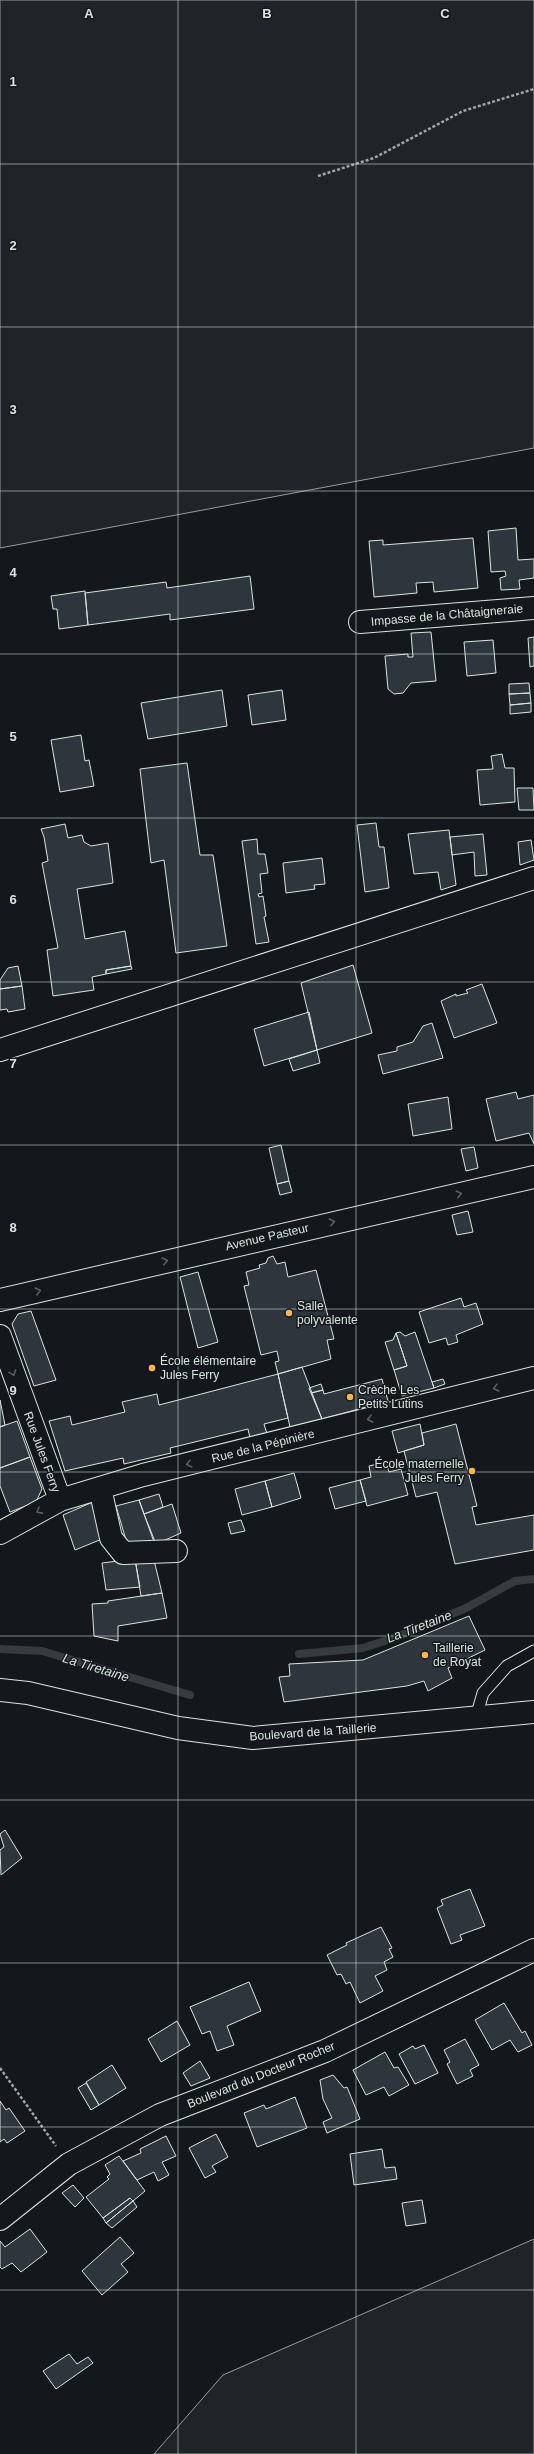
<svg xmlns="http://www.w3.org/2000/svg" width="534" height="2454" viewBox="0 0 534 2454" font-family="Helvetica,sans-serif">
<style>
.green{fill:#202428;stroke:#939e99}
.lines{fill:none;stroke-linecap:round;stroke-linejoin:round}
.stream{stroke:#363b3e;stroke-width:8}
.building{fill:#2c363c;stroke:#d8e6dc}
.lane-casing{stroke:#d8e6dc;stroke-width:13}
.street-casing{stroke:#d8e6dc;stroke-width:24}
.secondary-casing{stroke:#d8e6dc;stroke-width:24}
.path{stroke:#9da8a2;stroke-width:2.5;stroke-dasharray:3 2;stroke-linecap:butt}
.lane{stroke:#14181c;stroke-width:11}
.street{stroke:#14181c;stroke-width:22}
.secondary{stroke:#14181c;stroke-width:22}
.oneway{stroke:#59605f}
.grid{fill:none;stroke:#d8e6dc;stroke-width:1;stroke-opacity:0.55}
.poi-dot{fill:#ffb74d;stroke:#14181c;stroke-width:1.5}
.labels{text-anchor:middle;stroke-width:3;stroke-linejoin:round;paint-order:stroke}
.street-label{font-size:12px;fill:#d8e6dc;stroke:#14181c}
.poi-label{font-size:12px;fill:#d8e6dc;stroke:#14181c;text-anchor:start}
.water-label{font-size:13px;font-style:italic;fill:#d8e6dc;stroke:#14181c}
.grid-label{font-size:13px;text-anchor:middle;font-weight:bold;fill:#d8e6dc;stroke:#14181c;stroke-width:3;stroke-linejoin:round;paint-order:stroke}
</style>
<rect width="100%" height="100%" fill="#14181c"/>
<!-- green -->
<path class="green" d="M0,0H534V448L0,548Z
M534,2239V2454H154L223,2375Z"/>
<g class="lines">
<!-- stream -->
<path class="stream" d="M0,1649L42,1651L190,1695
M299,1654L363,1648L397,1637L466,1608L515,1581L534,1579"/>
</g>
<!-- building -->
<path class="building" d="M516,528L518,560L534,559V578L519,580L520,589L501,590L500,578L506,576L505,571L491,572L488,531Z
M473,538L478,588L434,592L433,582L416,583L417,593L374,597L369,541L383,540V545Z
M250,576L254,609L170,620V614L88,625L85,593L166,582L167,588Z
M85,591L88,625L59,629L57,609H53L51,596Z
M431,632L436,681L411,683L403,693L394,694L388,689L385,656L408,654V657H413L411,633Z
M534,637V666L530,667L528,638Z
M493,640L496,673L467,676L464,642Z
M529,683L530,693L509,694V684Z
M222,690L227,726L148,739L141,703Z
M282,690L286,720L252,725L248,695Z
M530,693L531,703L510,705L509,694Z
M531,703V712L510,714V705Z
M81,735L85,761L89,760L94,786L60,792L51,740Z
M502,754L505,768H514L515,802L480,805L477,770L493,769L491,756Z
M187,763L200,855H213L227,946L176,953L164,860L151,863L140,769Z
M517,788H533L534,810H519Z
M376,823L379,847H384L389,888L365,892L357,825Z
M65,824L68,838L82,835L84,842L91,846L108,843L113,883L77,889L85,939L125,931L131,966L106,970V974L92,977L94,990L53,996L47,950L58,948L42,863L48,861L44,837L41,829Z
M449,830L456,885L441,890L438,872L414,874L408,834Z
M483,834L487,875L475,876L474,852L452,855L450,837Z
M257,839L258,854H265L268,873L260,874L262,893L258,894L259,897L263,896L266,916L264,917L269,942L256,944L242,841Z
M531,840L534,860L520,865L518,842Z
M322,858L325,884L314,885L315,889L286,893L283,863Z
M353,965L372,1033L317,1050L301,983Z
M18,966L22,986L0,989V980L8,968Z
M131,966L132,969L106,974V970Z
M482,984L497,1023L454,1038L441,1001L456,994V996L468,993L466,990Z
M22,986L25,1009L8,1012L7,1009L0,1010V989Z
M309,1012L317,1050L264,1066L254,1029Z
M432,1023L443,1058L383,1074L378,1055L397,1051V1047L413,1042L423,1026Z
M317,1050L320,1063L293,1071L289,1059Z
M516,1092L518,1099L534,1095V1144L529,1133L496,1141L486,1099Z
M448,1097L452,1129L413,1136L408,1104Z
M281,1145L289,1181L277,1184L269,1148Z
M474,1147L478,1168L466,1171L461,1149Z
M289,1181L292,1192L280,1195L277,1184Z
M468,1211L473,1232L457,1235L452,1215Z
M273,1256L277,1264L285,1262L288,1277L316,1270L334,1339L327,1340L331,1359L278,1374L275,1362L279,1361L277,1351L261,1355L244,1286L249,1285L246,1272L260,1268L259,1265L266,1263L268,1258Z
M198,1272L218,1342L198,1348L180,1277Z
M461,1298L464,1307L476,1303L483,1324L456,1335L458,1342L448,1345L446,1338L429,1343L419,1312Z
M31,1311L56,1380L34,1386L12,1324L18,1314Z
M400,1332L405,1336L415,1332L434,1388L402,1396L394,1370L407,1366L396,1333Z
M396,1333L407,1366L394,1370L385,1342L393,1340Z
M302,1367L322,1419L290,1427L278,1374Z
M278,1374L288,1418L264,1424L267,1434L250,1438L248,1429L170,1448L171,1453L124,1464L123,1458L65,1471L49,1421L70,1416L72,1425L125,1412L122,1402L157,1394L159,1405Z
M382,1379L388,1401L322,1419L311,1393L323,1390L324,1394Z
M443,1379L445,1384L434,1388L432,1382Z
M321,1384L323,1390L311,1393L309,1388Z
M0,1400L5,1425L0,1427Z
M17,1421L30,1457L0,1468V1427Z
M420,1424L424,1445L398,1453L392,1431Z
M456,1424L477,1506L472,1507L476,1525L534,1515V1550L455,1564L437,1492L416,1497L404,1451L424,1445L422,1433Z
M30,1457L42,1489L36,1502L10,1512L0,1486V1468Z
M386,1462L389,1472L401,1469L408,1495L367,1506L360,1480L371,1477L369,1466Z
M294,1473L301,1498L272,1507L265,1481Z
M360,1480L366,1501L335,1509L329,1488Z
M265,1481L272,1507L242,1515L235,1489Z
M159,1494L163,1507L144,1514L139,1500Z
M139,1500L154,1542L128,1547L116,1506Z
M95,1501L102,1539L75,1550L63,1515Z
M172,1504L181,1533L156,1544L144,1514Z
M241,1520L245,1531L231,1534L228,1523Z
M153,1556L162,1593L141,1596L135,1559Z
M135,1559L140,1587L106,1590L102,1563Z
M162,1593L167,1618L118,1626V1641L94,1636L92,1604L108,1603V1601Z
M469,1616L485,1650L448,1668L452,1678L428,1691L424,1681L407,1686L284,1702L279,1677L290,1676L289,1664L363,1660Z
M5,1830L22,1858L1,1875L0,1850L4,1847L0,1834Z
M470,1889L485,1926L460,1935L462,1940L451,1944L437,1908L443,1905L441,1900Z
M381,1927L392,1948L389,1949L393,1957L384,1962L387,1970L375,1976L383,1991L360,2003L350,1982L346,1984L341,1974L337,1975L327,1955L347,1945L346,1943Z
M249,1982L261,2011L227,2026L234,2045L217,2051L210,2031L202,2034L190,2007Z
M504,2003L522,2033L525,2031L532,2045L518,2052L510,2040L492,2050L475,2020Z
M177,2021L190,2045L161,2062L148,2039Z
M465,2039L479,2065L470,2070L473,2076L457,2084L447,2064L450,2062L444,2050Z
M424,2045L438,2073L415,2084L399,2054L413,2046L415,2049Z
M385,2052L394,2068L398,2067L409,2085L389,2096L384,2087L366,2095L353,2070Z
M200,2061L210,2078L191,2086L183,2073Z
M112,2065L126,2088L99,2105L86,2082Z
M333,2075L344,2088L347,2087L360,2119L327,2133L323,2122L332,2118L323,2099L320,2080Z
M86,2083L99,2105L91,2110L78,2088Z
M295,2097L307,2128L257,2147L244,2113L264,2105L266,2109Z
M0,2101L6,2110L9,2108L25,2131L7,2143L4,2139L0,2142Z
M216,2134L228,2157L212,2166L216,2172L205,2178L189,2148Z
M166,2136L176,2156L162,2162L169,2175L158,2181L154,2172L137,2180L123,2161L141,2153L140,2149Z
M382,2149L385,2168L395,2167L397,2179L354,2185L350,2154Z
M119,2156L145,2191L133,2201L130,2198L103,2218L86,2197L109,2179L107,2177L110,2174L105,2165Z
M73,2185L84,2198L75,2207L62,2193Z
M130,2198L133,2201L106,2223L103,2218Z
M422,2200L426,2223L406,2226L402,2203Z
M133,2201L137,2207L112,2228L106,2223Z
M30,2229L47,2252L21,2272L12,2263L2,2269L0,2267V2241L5,2247Z
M120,2237L134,2253L121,2264L128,2272L102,2295L82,2271Z
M69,2354L77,2364L88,2357L93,2363L56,2389L43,2371Z"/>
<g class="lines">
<!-- lane casing -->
<g class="lane-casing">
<path id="lane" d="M476,1717L483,1693L507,1666L534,1651"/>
</g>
<!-- street casing -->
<g class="street-casing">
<path id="street" d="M360,622L534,608
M0,1300L534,1177
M0,1336L60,1500
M100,1488L111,1538L123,1553L176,1551
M0,1533L60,1500L143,1475L534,1378
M0,2219L69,2164L160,2115L325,2051L534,1950"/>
</g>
<!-- secondary casing -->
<g class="secondary-casing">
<path id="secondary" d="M0,1050L534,878
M0,1690L28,1693L178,1728L253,1738L534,1712"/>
</g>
<!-- path -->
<path class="path" d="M318,176L374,158L463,111L534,89
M0,2068L56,2146"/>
<!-- lane -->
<use href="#lane" class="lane"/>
<!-- street -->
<use href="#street" class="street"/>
<!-- secondary -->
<use href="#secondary" class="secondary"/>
</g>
<!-- one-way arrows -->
<defs><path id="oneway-chevron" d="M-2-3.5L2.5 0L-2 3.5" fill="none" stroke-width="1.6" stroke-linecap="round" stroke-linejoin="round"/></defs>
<g class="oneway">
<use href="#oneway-chevron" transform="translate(459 1194) rotate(-13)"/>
<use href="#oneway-chevron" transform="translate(332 1222) rotate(-13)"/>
<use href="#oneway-chevron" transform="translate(165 1261) rotate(-13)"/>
<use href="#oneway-chevron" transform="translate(38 1291) rotate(-13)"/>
<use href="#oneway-chevron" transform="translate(13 1373) rotate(70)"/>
<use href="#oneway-chevron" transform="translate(496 1388) rotate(166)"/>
<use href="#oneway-chevron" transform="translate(370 1419) rotate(166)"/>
<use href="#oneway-chevron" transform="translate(189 1464) rotate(166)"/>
<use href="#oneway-chevron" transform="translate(39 1511) rotate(151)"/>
</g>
<!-- grid -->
<path class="grid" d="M178,0V2454M356,0V2454M0,164H534M0,327H534M0,491H534M0,654H534M0,818H534M0,982H534M0,1145H534M0,1309H534M0,1472H534M0,1636H534M0,1800H534M0,1963H534M0,2127H534M0,2290H534"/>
<!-- markers -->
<g class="poi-dot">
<circle cx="289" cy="1313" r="4"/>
<circle cx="152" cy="1368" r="4"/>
<circle cx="350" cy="1397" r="4"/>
<circle cx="472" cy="1471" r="4"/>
<circle cx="425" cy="1655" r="4"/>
</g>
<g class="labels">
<!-- street labels -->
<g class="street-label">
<text transform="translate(447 615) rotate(-5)" y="4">Impasse de la Châtaigneraie</text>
<text transform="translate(267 1237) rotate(-13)" y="4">Avenue Pasteur</text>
<text transform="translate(263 1446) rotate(-14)" y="4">Rue de la Pépinière</text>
<text transform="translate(42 1452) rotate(70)" y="4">Rue Jules Ferry</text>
<text transform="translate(313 1732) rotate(-4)" y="4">Boulevard de la Taillerie</text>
<text transform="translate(261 2075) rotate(-22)" y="4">Boulevard du Docteur Rocher</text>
</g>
<!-- poi labels -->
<g class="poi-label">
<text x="297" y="1310">Salle<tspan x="297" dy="14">polyvalente</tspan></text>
<text x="160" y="1365">École élémentaire<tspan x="160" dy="14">Jules Ferry</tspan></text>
<text x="358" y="1394">Crèche Les<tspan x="358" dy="14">Petits Lutins</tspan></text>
<text x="464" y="1468" text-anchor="end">École maternelle<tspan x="464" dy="14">Jules Ferry</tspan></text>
<text x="433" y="1652">Taillerie<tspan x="433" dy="14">de Royat</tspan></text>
</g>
<!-- water labels -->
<g class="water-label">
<text transform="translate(419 1626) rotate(-21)" y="5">La Tiretaine</text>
<text transform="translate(96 1667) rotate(17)" y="5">La Tiretaine</text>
</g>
</g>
<g class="grid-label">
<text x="89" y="18">A</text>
<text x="267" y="18">B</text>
<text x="445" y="18">C</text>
<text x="13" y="86">1</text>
<text x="13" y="250">2</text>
<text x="13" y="414">3</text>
<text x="13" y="577">4</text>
<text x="13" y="741">5</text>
<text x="13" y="904">6</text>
<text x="13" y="1068">7</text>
<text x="13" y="1232">8</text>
<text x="13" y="1395">9</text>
</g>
</svg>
